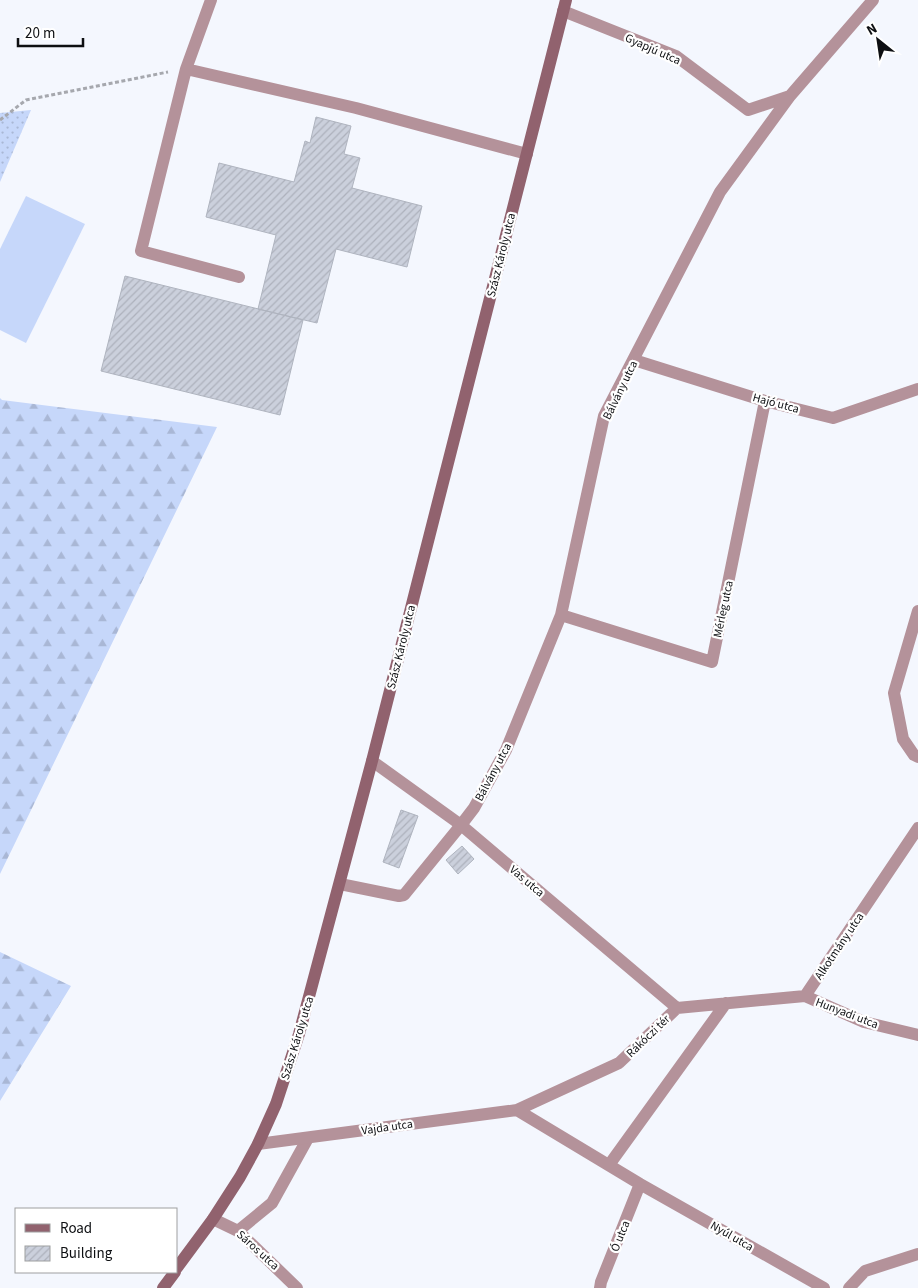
<svg xmlns="http://www.w3.org/2000/svg" width="918" height="1288" viewBox="0 0 918 1288" font-family="'Source Sans 3',sans-serif">
<style>
.forest{fill:url(#forest-firs)}
.park{fill:url(#park-dots)}
.pitch{fill:#c6d7fa}
.building{fill:url(#building-hatch);stroke:#afb4bf}
.lines{fill:none;stroke-linecap:round;stroke-linejoin:round}
.path{stroke:#a6a8ae;stroke-width:3;stroke-dasharray:4 2.5;stroke-linecap:butt}
.lane{stroke:#b4929a;stroke-width:12}
.street{stroke:#b4929a;stroke-width:12}
.secondary{stroke:#91626e;stroke-width:12}
.labels{text-anchor:middle;stroke-width:4.5;stroke-linejoin:round;paint-order:stroke}
.street-label{font-size:12px;fill:#0d0f12;stroke:#fff}
</style>
<defs>
<pattern id="forest-firs" width="22" height="20" patternUnits="userSpaceOnUse" patternTransform="scale(1.25)"><rect width="22" height="20" fill="#c6d7fa"/><path d="M5 1l3.5 6h-7zM16 11l3.5 6h-7z" fill="#a9b7d5"/></pattern>
<pattern id="park-dots" width="8" height="8" patternUnits="userSpaceOnUse" patternTransform="scale(1.25)"><rect width="8" height="8" fill="#c6d7fa"/><path d="M2 2h.1M6 6h.1" fill="none" stroke="#a9b7d5" stroke-width="1.8" stroke-linecap="round"/></pattern>
<pattern id="building-hatch" width="6" height="6" patternUnits="userSpaceOnUse" patternTransform="scale(1.25)"><rect width="6" height="6" fill="#cbd0dc"/><path d="M-1 1l2-2M0 6l6-6M5 7l2-2" fill="none" stroke="#adb1bc"/></pattern>
</defs>
<rect width="100%" height="100%" fill="#f4f7fe"/>
<!-- forest -->
<path class="forest" d="M0,398L2,400L217,427L0,874Z
M0,952L71,986L0,1101Z"/>
<!-- park -->
<path class="park" d="M31,110L0,182V113Z"/>
<!-- pitch -->
<path class="pitch" d="M26,196L85,224L26,343L0,330V249Z"/>
<!-- building -->
<path class="building" d="M316,117L351,126L344,154L360,158L352,188L422,206L407,267L336,249L317,323L258,309L276,235L206,217L219,163L294,182L305,141L310,143Z
M125,276L303,320L280,415L101,371Z
M401,810L418,816L399,868L383,862Z
M462,846L474,859L458,874L446,860Z"/>
<g class="lines">
<!-- path -->
<path class="path" d="M0,120L26,100L168,72"/>
<!-- lane -->
<path class="lane" d="M186,69L211,0
M239,277L141,251L186,69L356,108L527,154
M340,884L399,896L404,895L461,825
M238,1231L272,1203L308,1138"/>
<!-- street -->
<path class="street" d="M563,11L676,56L748,110L790,96
M634,360L765,401L833,418L918,389
M918,611L894,693L903,739L914,755L918,757
M561,615L712,662L765,401
M372,761L461,825L677,1008
M461,825L474,808L506,750L561,615L604,416L720,192L790,96L873,0
M805,996L864,1022L918,1035
M517,1110L640,1184L824,1288
M258,1144L517,1110L619,1063L677,1008L805,996L918,828
M609,1165L726,1003
M213,1219L238,1231L297,1288
M600,1288L601,1282L640,1184
M849,1288L865,1271L918,1254"/>
<!-- secondary -->
<path class="secondary" d="M176,1269L213,1219L240,1177L258,1144L276,1104L299,1034L372,761L566,0
M163,1288L175,1272"/>
</g>
<g class="labels">
<!-- street labels -->
<g class="street-label">
<text transform="translate(653 49) rotate(24)" y="4">Gyapjú utca</text>
<text transform="translate(501 255) rotate(-76)" y="4">Szász Károly utca</text>
<text transform="translate(620 390) rotate(-64)" y="4">Bálvány utca</text>
<text transform="translate(776 403) rotate(15)" y="4">Hajó utca</text>
<text transform="translate(723 609) rotate(-78)" y="4">Mérleg utca</text>
<text transform="translate(401 647) rotate(-76)" y="4">Szász Károly utca</text>
<text transform="translate(493 772) rotate(-62)" y="4">Bálvány utca</text>
<text transform="translate(527 881) rotate(40)" y="4">Vas utca</text>
<text transform="translate(839 946) rotate(-56)" y="4">Alkotmány utca</text>
<text transform="translate(847 1013) rotate(21)" y="4">Hunyadi utca</text>
<text transform="translate(648 1036) rotate(-44)" y="4">Rákóczi tér</text>
<text transform="translate(297 1038) rotate(-73)" y="4">Szász Károly utca</text>
<text transform="translate(387 1127) rotate(-8)" y="4">Vajda utca</text>
<text transform="translate(620 1236) rotate(-68)" y="4">Ó utca</text>
<text transform="translate(732 1236) rotate(30)" y="4">Nyúl utca</text>
<text transform="translate(258 1250) rotate(42)" y="4">Sáros utca</text>
</g>
</g>
<!-- legend -->
<rect x="15" y="1208" width="162" height="65" fill="#ffffff" stroke="#9e9fa0"/>
<rect x="25" y="1224" width="25" height="8" fill="#91626e" stroke="#9e9fa0"/>
<text x="60" y="1233" font-size="15" fill="#0d0f12">Road</text>
<rect x="25" y="1246" width="25" height="15" fill="url(#building-hatch)" stroke="#9e9fa0"/>
<text x="60" y="1258" font-size="15" fill="#0d0f12">Building</text>
<!-- north arrow -->
<g transform="translate(878 40) rotate(330)" stroke="#ffffff" stroke-width="4" paint-order="stroke">
<path d="M0-4L9 19L0 12L-9 19Z" fill="#0d0f12"/>
<text y="-8" font-size="14" font-weight="bold" text-anchor="middle" fill="#0d0f12">N</text>
</g>
<!-- scale -->
<path d="M18 38v8h65v-8" fill="none" stroke="#0d0f12" stroke-width="2.5"/>
<text x="25" y="38" font-size="15" fill="#0d0f12" stroke="#ffffff" stroke-width="4" paint-order="stroke">20 m</text>
</svg>
